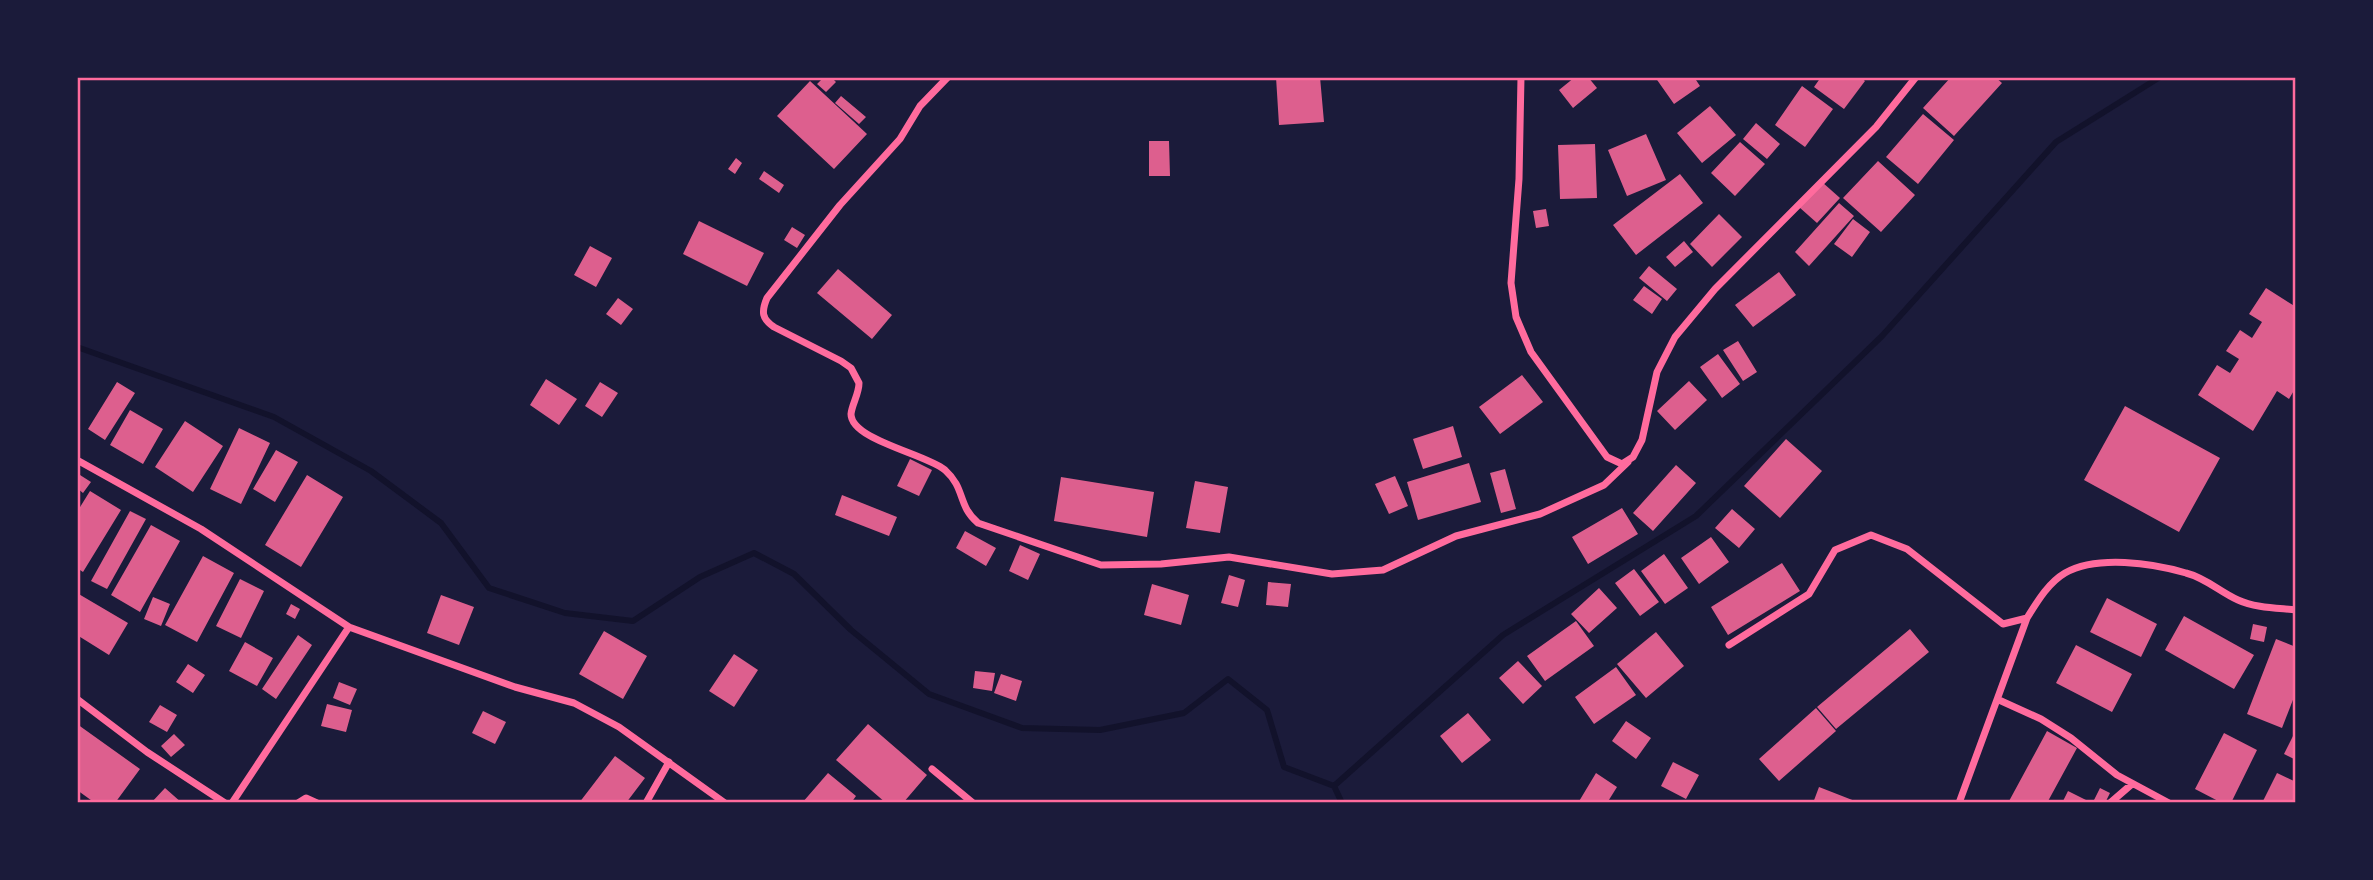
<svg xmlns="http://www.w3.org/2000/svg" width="2373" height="880" viewBox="0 0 2373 880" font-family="Literata,serif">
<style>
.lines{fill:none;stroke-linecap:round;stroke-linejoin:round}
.stream{stroke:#12122b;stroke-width:6}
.building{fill:#dd5f8e}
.minor{stroke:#ff6b9d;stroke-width:7}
.neatline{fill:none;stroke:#ff6b9d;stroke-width:2.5}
</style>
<rect width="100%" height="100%" fill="#1b1b3a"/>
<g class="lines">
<!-- stream -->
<path class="stream" d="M77,347L274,417L371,471L441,523L489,588L565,613L633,621L700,577L754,553L794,574L851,630L929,694L1022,728L1100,730L1184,713L1228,679L1267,710L1284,767L1334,786L1342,803
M1334,786L1503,635L1696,516L1882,336L2056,142L2160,77"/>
</g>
<!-- building -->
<path class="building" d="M824,77H831L836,82L826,92L817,84Z
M1276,77H1320L1324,122L1279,125Z
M1575,77H1588L1597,88L1573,108L1559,90Z
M1655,77H1694L1700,86L1674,104Z
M1821,77H1860L1865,81L1844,109L1814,87Z
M1951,77H1995L2002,83L1954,136L1923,108Z
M810,81L867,134L834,169L777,116Z
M1802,86L1833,109L1805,147L1775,125Z
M841,96L866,117L859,124L835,103Z
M1710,106L1736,135L1702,163L1677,133Z
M1923,114L1954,140L1918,184L1886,157Z
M1756,123L1780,144L1767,159L1743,139Z
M1646,134L1666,180L1627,196L1608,150Z
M1149,141H1169L1170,176H1149Z
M1740,142L1765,164L1735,196L1711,173Z
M1595,144L1597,198L1560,199L1558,145Z
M736,158L742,163L735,174L728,169Z
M1878,161L1915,195L1881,232L1843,198Z
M764,171L784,185L779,193L759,179Z
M1680,174L1703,203L1636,255L1613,225Z
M1822,182L1840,198L1817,223L1799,207Z
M1839,203L1854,216L1809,266L1795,252Z
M1546,209L1549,226L1536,228L1533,211Z
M1719,214L1742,237L1712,267L1690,244Z
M1853,219L1870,232L1852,257L1834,244Z
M699,221L764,253L747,286L683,254Z
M792,227L805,235L797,248L784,240Z
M1684,241L1693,252L1675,267L1666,257Z
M590,246L612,258L596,287L574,275Z
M1649,266L1677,289L1667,301L1639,278Z
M838,269L892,315L872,339L817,293Z
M1779,272L1796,295L1753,327L1735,305Z
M1644,286L1662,299L1652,314L1633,300Z
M2266,288L2296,307V387L2289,399L2277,391L2253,431L2198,395L2217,365L2230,373L2239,359L2226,351L2240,330L2252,338L2262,322L2249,314Z
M618,298L633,309L621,325L606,314Z
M1738,341L1757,372L1743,381L1723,350Z
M1718,354L1740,384L1722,398L1700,367Z
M1522,375L1543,402L1500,434L1479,407Z
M546,379L577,399L559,425L530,405Z
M1689,381L1707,400L1675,430L1657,411Z
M117,382L135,393L105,440L88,429Z
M600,382L618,393L602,417L585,406Z
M2125,406L2220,458L2179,532L2084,480Z
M130,410L163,429L143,464L110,445Z
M185,421L223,446L193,492L155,467Z
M1453,426L1462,457L1423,469L1413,439Z
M239,428L270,443L241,504L210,489Z
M1786,439L1822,471L1780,518L1744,486Z
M276,450L298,462L275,502L253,489Z
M910,459L932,470L919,496L897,486Z
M1469,463L1481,502L1418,520L1407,482Z
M1676,465L1696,483L1653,531L1633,513Z
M1505,469L1516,509L1501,513L1490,473Z
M80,475L91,482L83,493L77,488Z
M307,475L343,497L301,567L265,545Z
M1395,476L1408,506L1389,514L1375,484Z
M1061,477L1154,492L1147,537L1054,521Z
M1195,481L1228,487L1220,533L1186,528Z
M90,491L121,510L83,572L77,568V512Z
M842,495L897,517L889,536L835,515Z
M1622,508L1638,534L1588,564L1572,537Z
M1732,509L1755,529L1739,548L1715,528Z
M130,511L146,519L107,589L91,581Z
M151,525L180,541L140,612L111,595Z
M965,531L996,548L986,566L956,548Z
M1711,537L1729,562L1699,584L1681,558Z
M1020,545L1040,554L1028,580L1009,571Z
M1664,554L1688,588L1665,604L1641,571Z
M203,556L234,573L197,642L165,625Z
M1782,563L1800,591L1728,635L1711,607Z
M1634,569L1659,602L1640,616L1615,583Z
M1229,575L1245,580L1238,607L1221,603Z
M240,579L264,591L241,638L216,626Z
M1268,582L1291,584L1288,607L1266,605Z
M1152,584L1189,595L1181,625L1144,615Z
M1599,588L1617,608L1589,633L1571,614Z
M77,593L128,623L109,655L77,635Z
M441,595L474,607L459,645L427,633Z
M153,597L170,604L161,626L144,619Z
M2107,598L2157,624L2141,657L2090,632Z
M291,604L300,609L295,619L286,614Z
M2184,616L2254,655L2234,689L2165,650Z
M1576,621L1594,646L1545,681L1527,656Z
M2253,624L2267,627L2264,642L2250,639Z
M1910,629L1929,652L1836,729L1817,707Z
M604,631L647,656L623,699L579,674Z
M1656,632L1684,666L1646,698L1617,664Z
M298,635L312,645L276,699L262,689Z
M2276,639L2296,647V692L2282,728L2247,714Z
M245,642L273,658L257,686L229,671Z
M2076,645L2132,674L2112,712L2056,683Z
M734,654L758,670L734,707L709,691Z
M1518,661L1542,686L1523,704L1499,678Z
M188,664L205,675L193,693L176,682Z
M1616,667L1636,695L1594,724L1575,697Z
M975,671L995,673L992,691L973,688Z
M1001,674L1022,681L1016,701L994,693Z
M339,682L357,689L350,705L333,698Z
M327,704L352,710L346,732L321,726Z
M160,705L177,715L167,732L149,722Z
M1816,708L1836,731L1779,781L1759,759Z
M483,711L506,722L495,744L472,733Z
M1468,713L1491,740L1462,763L1440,736Z
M1626,721L1651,738L1636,759L1612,741Z
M77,724L140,769L115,803H95L77,790Z
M868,724L927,775L903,803H886L836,760Z
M2296,730V760L2284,754Z
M2047,731L2077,748L2047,803H2008Z
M2224,733L2257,750L2231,803H2222L2195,789Z
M174,734L185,745L171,757L161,746Z
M615,756L645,778L626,803H579Z
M1673,762L1699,775L1686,799L1661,786Z
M828,773L856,796L851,803H802Z
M1596,773L1617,787L1607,803H1578Z
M2277,773L2296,782V803H2262Z
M1819,787L1860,803H1813Z
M165,788L182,803H151Z
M2100,788L2110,793L2105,803L2094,800Z
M2068,791L2092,803H2062Z"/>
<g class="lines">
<!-- minor -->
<path class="minor" d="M948,77L920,106L900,139L840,205L767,298C761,312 762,319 774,327L841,361L851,368L859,383C859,394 852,404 851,414C851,440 926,454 945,470C966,489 957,505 978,523L1101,565L1161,564L1229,557L1332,574L1383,570L1456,536L1540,514L1604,485L1628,462
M1521,77L1519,179L1511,283L1516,317L1531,352L1607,457L1622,464L1633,457L1642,440L1657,372L1675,337L1715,289L1876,127L1916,77
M77,460L201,529L349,627L232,803
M349,627L515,687L574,703L619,727L725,803
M1729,645L1809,594L1835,550L1871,535L1907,549L2003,624L2027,618
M77,699L147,752L225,803
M1999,700L2041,719L2071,738L2117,775L2169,803
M932,769L973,803
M298,803L306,798L317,803
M646,803L669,762
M1959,803L2027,618C2037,602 2048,583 2065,573C2097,555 2152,563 2186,573C2206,578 2220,592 2238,600C2255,608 2278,608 2296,610
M2110,803L2132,784"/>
</g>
<!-- border -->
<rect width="2373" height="880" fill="none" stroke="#1b1b3a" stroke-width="158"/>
<rect x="79" y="79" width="2215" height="722" class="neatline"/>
</svg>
